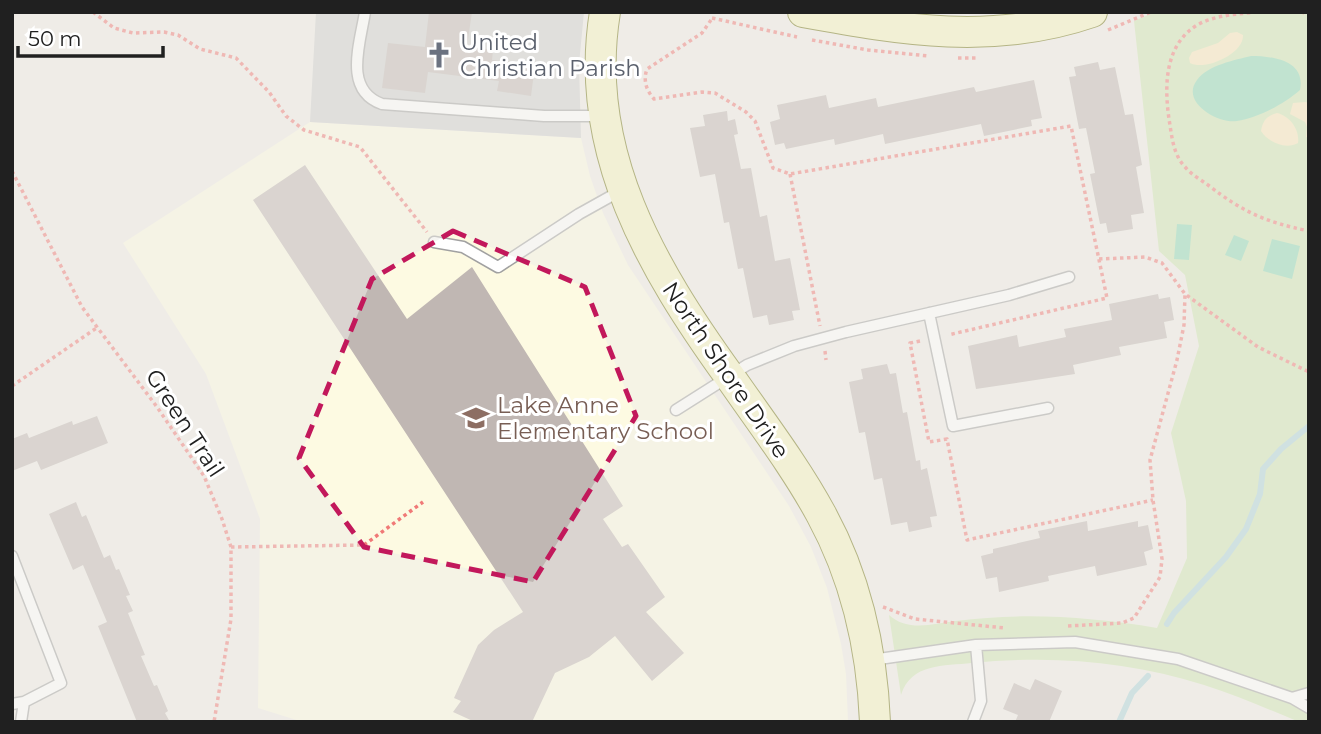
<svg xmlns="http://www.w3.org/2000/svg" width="1321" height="734" viewBox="0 0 1321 734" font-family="Montserrat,sans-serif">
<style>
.education{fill:#fdfae2}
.religious{fill:#cecece}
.grass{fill:#cfe5b1}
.sand{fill:#fae7ba}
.pitch{fill:#8bd8b4}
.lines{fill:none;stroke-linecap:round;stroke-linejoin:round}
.stream{stroke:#aad3da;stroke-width:6}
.building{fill:#c0b7b3}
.lane-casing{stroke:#a1a1a1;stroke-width:13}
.secondary-casing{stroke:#6e700d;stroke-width:32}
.path{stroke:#f07977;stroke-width:3.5;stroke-dasharray:3.5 3.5;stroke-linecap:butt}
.lane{stroke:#fff;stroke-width:10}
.secondary{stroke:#f5f3bf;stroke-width:30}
.marked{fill:none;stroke:#c2185b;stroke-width:5;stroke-dasharray:14 9;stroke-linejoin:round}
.labels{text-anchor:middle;stroke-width:6;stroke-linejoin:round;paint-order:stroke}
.worship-label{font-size:23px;fill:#5b616d;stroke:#fff;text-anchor:start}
.street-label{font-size:23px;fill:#202020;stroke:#fff}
.education-label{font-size:23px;fill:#785e54;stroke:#fff;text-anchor:start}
</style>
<rect width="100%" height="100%" fill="#efece7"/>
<!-- education -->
<path class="education" d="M310,122L581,138L590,176L603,213L628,265L789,506L811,547L827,588L841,644L846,674L848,722H303L258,708L260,519L206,374L123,243Z"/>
<!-- religious -->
<path class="religious" d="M316,12H584L579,64L581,138L310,122Z"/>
<!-- grass -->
<path class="grass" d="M1155,12H1309V722H1299C1268,709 1236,695 1204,685C1129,661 1051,655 972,663C944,666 911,663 901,695L889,615C908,632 932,624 956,621C1024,612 1090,617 1157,628L1187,558L1186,501L1171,433L1199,346L1185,275L1159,251L1134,21Z"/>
<!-- sand -->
<path class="sand" d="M1237,32L1243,35C1244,54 1205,71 1190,63L1189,58L1192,52L1218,43L1230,33Z
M1305,102L1309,103V138L1306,137L1307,127L1305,122L1290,114L1293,103Z
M1277,113C1290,116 1300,130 1298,143C1285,150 1268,142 1261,131C1263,120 1267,116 1277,113Z"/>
<!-- pitch -->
<path class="pitch" d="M1251,56C1274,56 1306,61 1300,90C1284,104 1258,118 1237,121C1218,124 1180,102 1197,80C1208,65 1235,60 1251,56Z
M1177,224L1192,225L1189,260L1174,259Z
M1234,235L1249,241L1241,261L1225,255Z
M1272,239L1300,246L1292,279L1263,271Z"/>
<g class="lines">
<!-- stream -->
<path class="stream" d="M1167,624L1174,613L1226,557L1246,529L1260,494L1263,469L1281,449L1309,426
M1119,722L1132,693L1148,676"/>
</g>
<!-- building -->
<path class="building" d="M429,12H472L467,46L493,50L492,60L535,65L531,96L497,91L499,81L428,72L425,93L382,88L388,43L425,47Z
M1098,62L1100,70L1115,67L1125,115L1133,114L1142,165L1136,167L1144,213L1131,215L1133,229L1108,233L1106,223L1100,224L1090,174L1095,173L1086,128L1079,129L1069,77L1076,76L1074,67Z
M1034,80L1042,118L1031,120L1032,126L984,136L981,124L885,144L883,134L835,145L834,139L786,149L784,143L775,145L770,122L780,119L777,105L826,95L829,108L876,98L878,107L974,87L976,92Z
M727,111L728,121L735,119L738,134L734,135L741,169L751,168L760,217L767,215L775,261L790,258L800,310L792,311L794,320L769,325L767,315L753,318L743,268L738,269L729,222L724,223L715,174L700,177L690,128L705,126L703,115Z
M305,165L407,319L472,267L623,506L603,519L622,547L628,544L665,597L646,612L684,653L652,681L615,636L589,657L555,673L532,722H475L453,712L461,701L454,698L478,645L494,630L523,612L253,200Z
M1158,294L1159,299L1170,297L1174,320L1164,322L1167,338L1119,347L1121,355L1073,365L1075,374L976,389L968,346L1017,335L1019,347L1066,337L1064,329L1112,320L1109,304Z
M887,364L890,374L896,373L903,413L907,412L916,461L920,460L921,470L927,468L937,516L930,517L932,527L909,532L907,522L891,525L882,478L874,480L865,432L859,433L849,382L863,379L861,369Z
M97,416L108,443L41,470L37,461L12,471V439L27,433L29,438L72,421L73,425Z
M76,502L82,517L86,515L104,558L110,555L116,570L119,569L130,595L126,596L133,611L128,613L145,655L141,656L154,686L157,685L168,711L165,713L170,722H137L98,626L107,622L83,565L73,570L49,514Z
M1087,521L1088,531L1138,521V527L1148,525L1153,549L1144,552L1147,565L1097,576L1095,566L1048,576L1049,581L999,592L997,577L986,579L981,556L993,553V549L1040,538L1038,531Z
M1035,679L1062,691L1049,722H1015L1018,715L1003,709L1014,683L1030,690Z"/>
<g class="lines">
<!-- lane casing -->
<g class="lane-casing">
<path id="lane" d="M365,12C360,44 343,90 382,104L544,116H603
M434,242L463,247L498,267L579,214L622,190
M929,313L953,426L1048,408
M676,410L747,365L794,346L846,332L1009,295L1069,277
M12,556L61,683L24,702L12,704
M872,660L976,645L1075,642L1178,659L1292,698L1309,708
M1292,698L1309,693
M21,722L24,702
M973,722L981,701L976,645"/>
</g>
<!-- secondary casing -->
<g class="secondary-casing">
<path id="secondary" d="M605,12C582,151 652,269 730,377C761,422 795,466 821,514C856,578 872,649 875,722
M803,12C902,30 994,46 1092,12"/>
</g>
<!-- path -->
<path class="path" d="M93,12L114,28L133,33L164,32L178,35L200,49L236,58L269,92L286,116L304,130L360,147L427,232
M1257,12C1239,14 1216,15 1199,24C1165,43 1164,84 1169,119C1172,137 1173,155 1186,168C1192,175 1201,180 1208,185C1243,212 1265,222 1309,231
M1301,12L1309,14
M712,18L797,37
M711,20L702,33L647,69C643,80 646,90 654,99L702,92L715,93L746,112L755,121L773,168L790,174L1071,126L1107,298L948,335
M1108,30L1151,12
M812,40L868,50L929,56
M958,58H978
M12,171L82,307L157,407L204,476L222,519L231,547V619L214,722
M790,174L820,326
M1099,259L1145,257L1162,263L1185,294L1258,347L1309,372
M920,341L910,343L929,442L947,439L967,540L1153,500
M825,351L826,360
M12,386L98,327
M231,547L364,545L423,502
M883,607L915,619L1005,628
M1068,626L1122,623L1134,618L1160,577L1162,559L1153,500L1150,460L1177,360L1184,325L1185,294"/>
<!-- lane -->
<use href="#lane" class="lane"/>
<!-- secondary -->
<use href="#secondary" class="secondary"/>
</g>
<!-- marked area -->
<path d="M0 0H1321V734H0ZM453,231L585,287L636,416L533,582L364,547L299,458L372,279Z" fill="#efece7" fill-opacity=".55" fill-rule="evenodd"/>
<path class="marked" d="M453,231L585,287L636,416L533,582L364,547L299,458L372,279Z"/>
<!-- icons -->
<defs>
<g id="church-bare" transform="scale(2.1)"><path d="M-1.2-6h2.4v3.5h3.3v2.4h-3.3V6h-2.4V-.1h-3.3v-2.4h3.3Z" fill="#6b7280" stroke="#fff" stroke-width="2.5" paint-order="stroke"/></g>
<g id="school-bare" transform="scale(2.1)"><path d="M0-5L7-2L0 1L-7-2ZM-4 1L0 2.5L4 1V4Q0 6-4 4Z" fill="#8d6e63" stroke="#fff" stroke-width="2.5" paint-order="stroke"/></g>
</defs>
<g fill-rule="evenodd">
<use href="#church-bare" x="439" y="55"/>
<use href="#school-bare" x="476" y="418"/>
</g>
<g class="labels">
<!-- worship labels -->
<g class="worship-label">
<text x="460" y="50">United<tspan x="460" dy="26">Christian Parish</tspan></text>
</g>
<!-- street labels -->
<g class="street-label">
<text transform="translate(726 370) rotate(56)" y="8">North Shore Drive</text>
<text transform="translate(185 423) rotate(57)" y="8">Green Trail</text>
</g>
<!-- education labels -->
<g class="education-label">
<text x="497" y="413">Lake Anne<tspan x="497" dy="26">Elementary School</tspan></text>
</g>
</g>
<!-- border -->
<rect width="1321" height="734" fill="none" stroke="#202020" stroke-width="28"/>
<!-- scale -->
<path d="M18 46v10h145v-10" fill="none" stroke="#202020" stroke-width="3.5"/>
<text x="28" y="46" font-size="21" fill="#202020" stroke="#ffffff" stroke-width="5" paint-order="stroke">50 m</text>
</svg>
